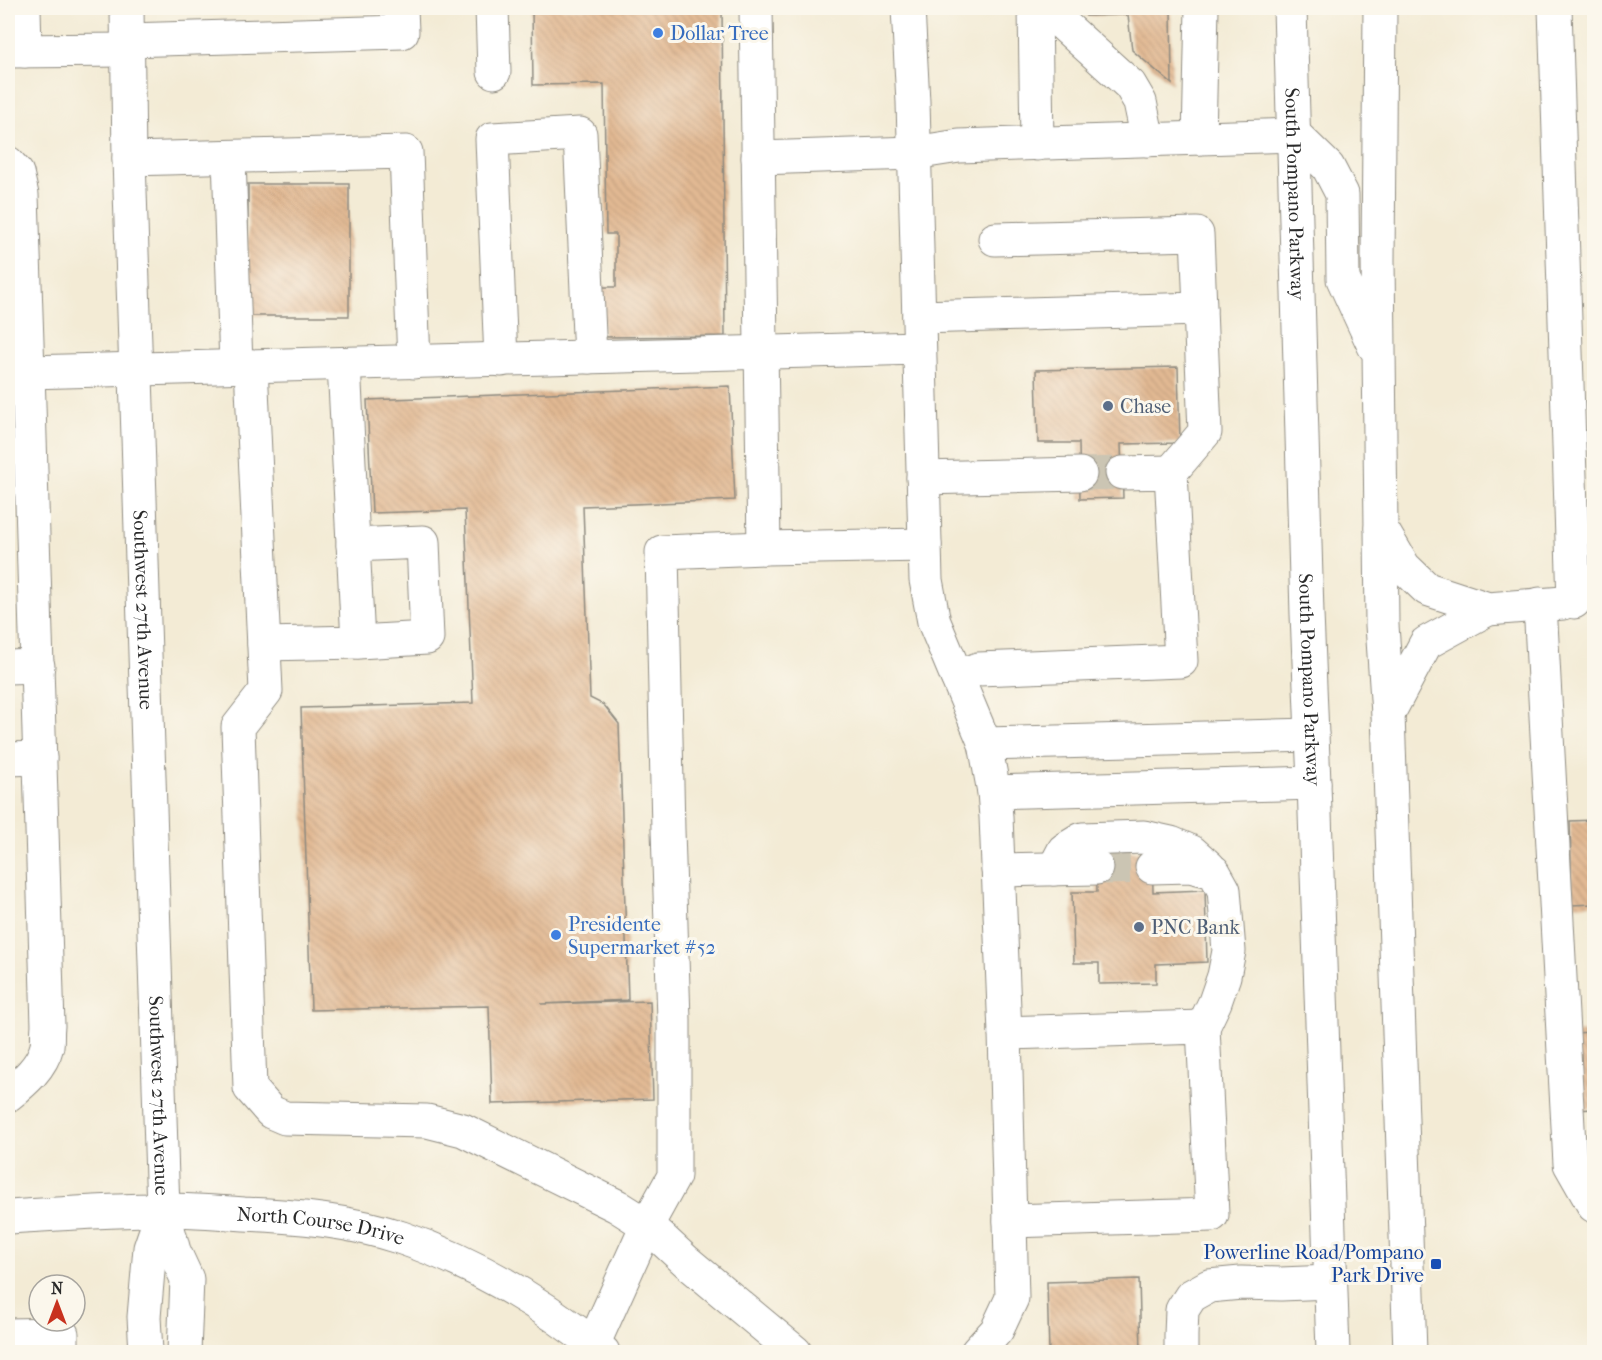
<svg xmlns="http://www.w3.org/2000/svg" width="1602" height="1360" viewBox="0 0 1602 1360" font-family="'IM FELL French Canon',serif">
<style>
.building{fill:url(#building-back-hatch)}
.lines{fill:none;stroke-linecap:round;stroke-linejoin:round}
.minor-tunnel{stroke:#cbc5b3;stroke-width:33;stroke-dasharray:33 16;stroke-linecap:butt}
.minor-casing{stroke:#8f8b80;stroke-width:35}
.major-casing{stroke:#8f8b80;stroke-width:35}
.minor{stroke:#fff;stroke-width:33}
.major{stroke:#fff;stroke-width:33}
.shop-dot{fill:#3f7fe0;stroke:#fbf7ec;stroke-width:2}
.service-dot{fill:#5c6f8a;stroke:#fbf7ec;stroke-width:2}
.transit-dot{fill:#1a4fb4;stroke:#fbf7ec;stroke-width:2}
.labels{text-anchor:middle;stroke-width:6;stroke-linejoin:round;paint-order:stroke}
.shop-label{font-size:20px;fill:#366cbe;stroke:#fbf7ec;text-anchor:start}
.street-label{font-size:20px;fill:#2b2b2b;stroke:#fbf7ec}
.service-label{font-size:20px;fill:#4e5e75;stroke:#fbf7ec;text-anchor:start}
.transit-label{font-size:20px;fill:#164399;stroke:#fbf7ec;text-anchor:end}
</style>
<defs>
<pattern id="building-back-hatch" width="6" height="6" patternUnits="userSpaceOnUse" patternTransform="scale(1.5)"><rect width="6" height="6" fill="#e2b993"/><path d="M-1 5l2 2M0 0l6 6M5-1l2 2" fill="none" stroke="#c29f7f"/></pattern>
</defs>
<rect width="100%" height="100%" fill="#fbf7ec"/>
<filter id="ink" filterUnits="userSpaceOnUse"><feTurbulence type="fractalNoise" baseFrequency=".0167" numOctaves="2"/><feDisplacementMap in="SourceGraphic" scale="12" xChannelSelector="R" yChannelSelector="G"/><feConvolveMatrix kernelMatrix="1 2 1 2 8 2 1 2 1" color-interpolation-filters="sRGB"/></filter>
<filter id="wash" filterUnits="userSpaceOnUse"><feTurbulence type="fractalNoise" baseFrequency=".008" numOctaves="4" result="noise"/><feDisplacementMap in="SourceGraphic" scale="24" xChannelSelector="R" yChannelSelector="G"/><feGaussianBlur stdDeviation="1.35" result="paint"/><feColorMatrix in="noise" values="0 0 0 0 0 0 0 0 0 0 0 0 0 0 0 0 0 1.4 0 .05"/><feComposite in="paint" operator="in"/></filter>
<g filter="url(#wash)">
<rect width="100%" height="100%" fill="#f3ebd5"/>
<g id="blocks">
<!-- building -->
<path class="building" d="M532,8H722L725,336L603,337V287H616V234H606L604,84L533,85Z
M1086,8H1171L1172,84L1132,50L1128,15L1086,16Z
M248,184H349V316H248Z
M1178,367L1180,443L1121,444L1123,498L1080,499L1079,443H1038L1036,370Z
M730,386L735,500L583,506L590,698L604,705L619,724L628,1000L541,1004L650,1001L653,1099L492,1104L489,1006L311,1010L301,708L473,703L465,510L372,513L367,400Z
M1594,820V904L1572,905L1570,821Z
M1152,851L1153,892L1205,890L1207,962L1156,964V983L1099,984V963H1074L1072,892H1097L1096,852Z
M1594,1032V1109L1575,1110L1573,1033Z
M1139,1279L1141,1352H1049L1047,1282Z"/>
</g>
</g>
<g filter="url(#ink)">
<use href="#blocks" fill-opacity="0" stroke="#8f8b80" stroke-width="1.5"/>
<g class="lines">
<!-- minor-tunnel -->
<path class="minor-tunnel" d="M1080,474L1122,473
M1097,868L1152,867"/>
<!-- minor casing -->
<g class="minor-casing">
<g id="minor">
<path d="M24,8L25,51"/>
<path id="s1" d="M127,8L129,159L163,1210L174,1251L187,1279L184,1352"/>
<path d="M492,8L494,72"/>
<path d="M756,8L764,548"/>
<path d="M908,8L913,102L926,580L934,622L985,744L994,792L996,817L1005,1033L1012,1298L997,1330L977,1352"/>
<path d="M1035,8L1037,144"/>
<path d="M1045,8L1130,85L1140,102L1148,140"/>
<path d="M1555,8L1574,602"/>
<path d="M127,40L402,32L401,8"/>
<path d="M8,51L128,50"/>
<path d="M1199,138L1202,8"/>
<path d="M229,157L236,366"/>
<path d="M758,158L914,153L959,146L1295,135"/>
<path d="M129,159L406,152L414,362"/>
<path d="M8,163L17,173L22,195L28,372L919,348"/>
<path d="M995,239L1197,234L1205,432L1171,472"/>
<path d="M919,317L1200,309"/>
<path d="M501,360L492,139L580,134L590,357"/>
<path d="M251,366L266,691L238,727L250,1088L271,1112L285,1118L427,1121L463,1130L617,1206L647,1225L687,1262L795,1352"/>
<path d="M8,373L28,372L48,1026C47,1032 48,1039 47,1046C42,1067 24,1082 8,1095"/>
<path d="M923,478L1080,474"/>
<path d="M1381,528L1404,567L1427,589L1488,609L1563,603"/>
<path d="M353,545L423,542L427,638L358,642"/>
<path d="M1540,604L1570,1164L1594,1206"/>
<path d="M264,644L358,642L344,364"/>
<path d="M8,667L38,666"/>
<path d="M957,677L978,669L1181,661L1171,472L1122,473"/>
<path d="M1388,714L1426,643L1488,609"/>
<path d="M985,744L1312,735"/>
<path d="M8,759L40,758"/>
<path d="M994,792L1314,783"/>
<path d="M1152,867L1190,866L1214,872L1224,890L1229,951L1224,976L1215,1002L1203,1027"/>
<path d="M1054,869L1064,850L1082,839L1144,837L1171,843L1192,852L1209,867"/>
<path d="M998,870L1097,868"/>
<path d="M1005,1033L1203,1027L1212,1215L1010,1221"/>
<path id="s2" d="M8,1217C59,1214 111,1210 162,1210C190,1210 217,1212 244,1214C297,1216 351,1221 402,1238C476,1263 542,1303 603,1352"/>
<path d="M8,1335L62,1334V1352"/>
<path d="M593,1345L647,1225L674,1176V1020L668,830L662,552L764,548L925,545"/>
<path d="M146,1352L144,1317L150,1248L163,1210"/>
<path d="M1181,1352V1335L1182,1310L1191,1296L1209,1286L1241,1283L1281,1284L1330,1282"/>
</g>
</g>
<!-- major casing -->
<g class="major-casing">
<g id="major">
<path id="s3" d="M1290,8L1307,614L1314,783L1333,1352"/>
<path d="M1380,8L1378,260L1381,528L1382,625L1388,714L1410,1352"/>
<path d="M1295,135L1328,167L1342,194L1343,279L1374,346"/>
</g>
</g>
<!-- minor -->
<use href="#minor" class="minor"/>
<!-- major -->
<use href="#major" class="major"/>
</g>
</g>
<!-- markers -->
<g class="shop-dot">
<circle cx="658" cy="33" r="6"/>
<circle cx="556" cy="935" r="6"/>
</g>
<g class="service-dot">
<circle cx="1108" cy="406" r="6"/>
<circle cx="1139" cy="927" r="6"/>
</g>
<rect class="transit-dot" x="1430" y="1258" width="12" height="12" rx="3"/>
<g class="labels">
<!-- shop labels -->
<g class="shop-label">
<text x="670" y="40">Dollar Tree</text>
<text x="568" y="931">Presidente<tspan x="568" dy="23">Supermarket #52</tspan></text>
</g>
<!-- street labels -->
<g class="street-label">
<text dy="7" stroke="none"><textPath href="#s3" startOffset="186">South Pompano Parkway</textPath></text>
<text dy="7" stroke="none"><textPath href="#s1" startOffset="602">Southwest 27th Avenue</textPath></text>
<text dy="7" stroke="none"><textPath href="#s3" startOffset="672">South Pompano Parkway</textPath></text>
<text dy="7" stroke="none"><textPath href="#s1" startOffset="1088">Southwest 27th Avenue</textPath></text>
<text dy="7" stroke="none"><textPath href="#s2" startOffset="314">North Course Drive</textPath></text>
</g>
<!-- service labels -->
<g class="service-label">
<text x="1120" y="413">Chase</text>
<text x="1151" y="934">PNC Bank</text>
</g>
<!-- transit labels -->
<g class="transit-label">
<text x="1424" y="1259">Powerline Road/Pompano<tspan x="1424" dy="23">Park Drive</tspan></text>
</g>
</g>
<!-- margin -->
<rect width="1602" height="1360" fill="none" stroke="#fbf7ec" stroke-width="30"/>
<!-- north arrow -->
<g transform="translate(57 1303)"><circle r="28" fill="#fbf7ec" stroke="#a8a59f" stroke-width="1.5"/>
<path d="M0-4.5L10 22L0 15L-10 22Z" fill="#c8321e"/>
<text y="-9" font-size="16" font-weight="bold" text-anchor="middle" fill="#2b2b2b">N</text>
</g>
</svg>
